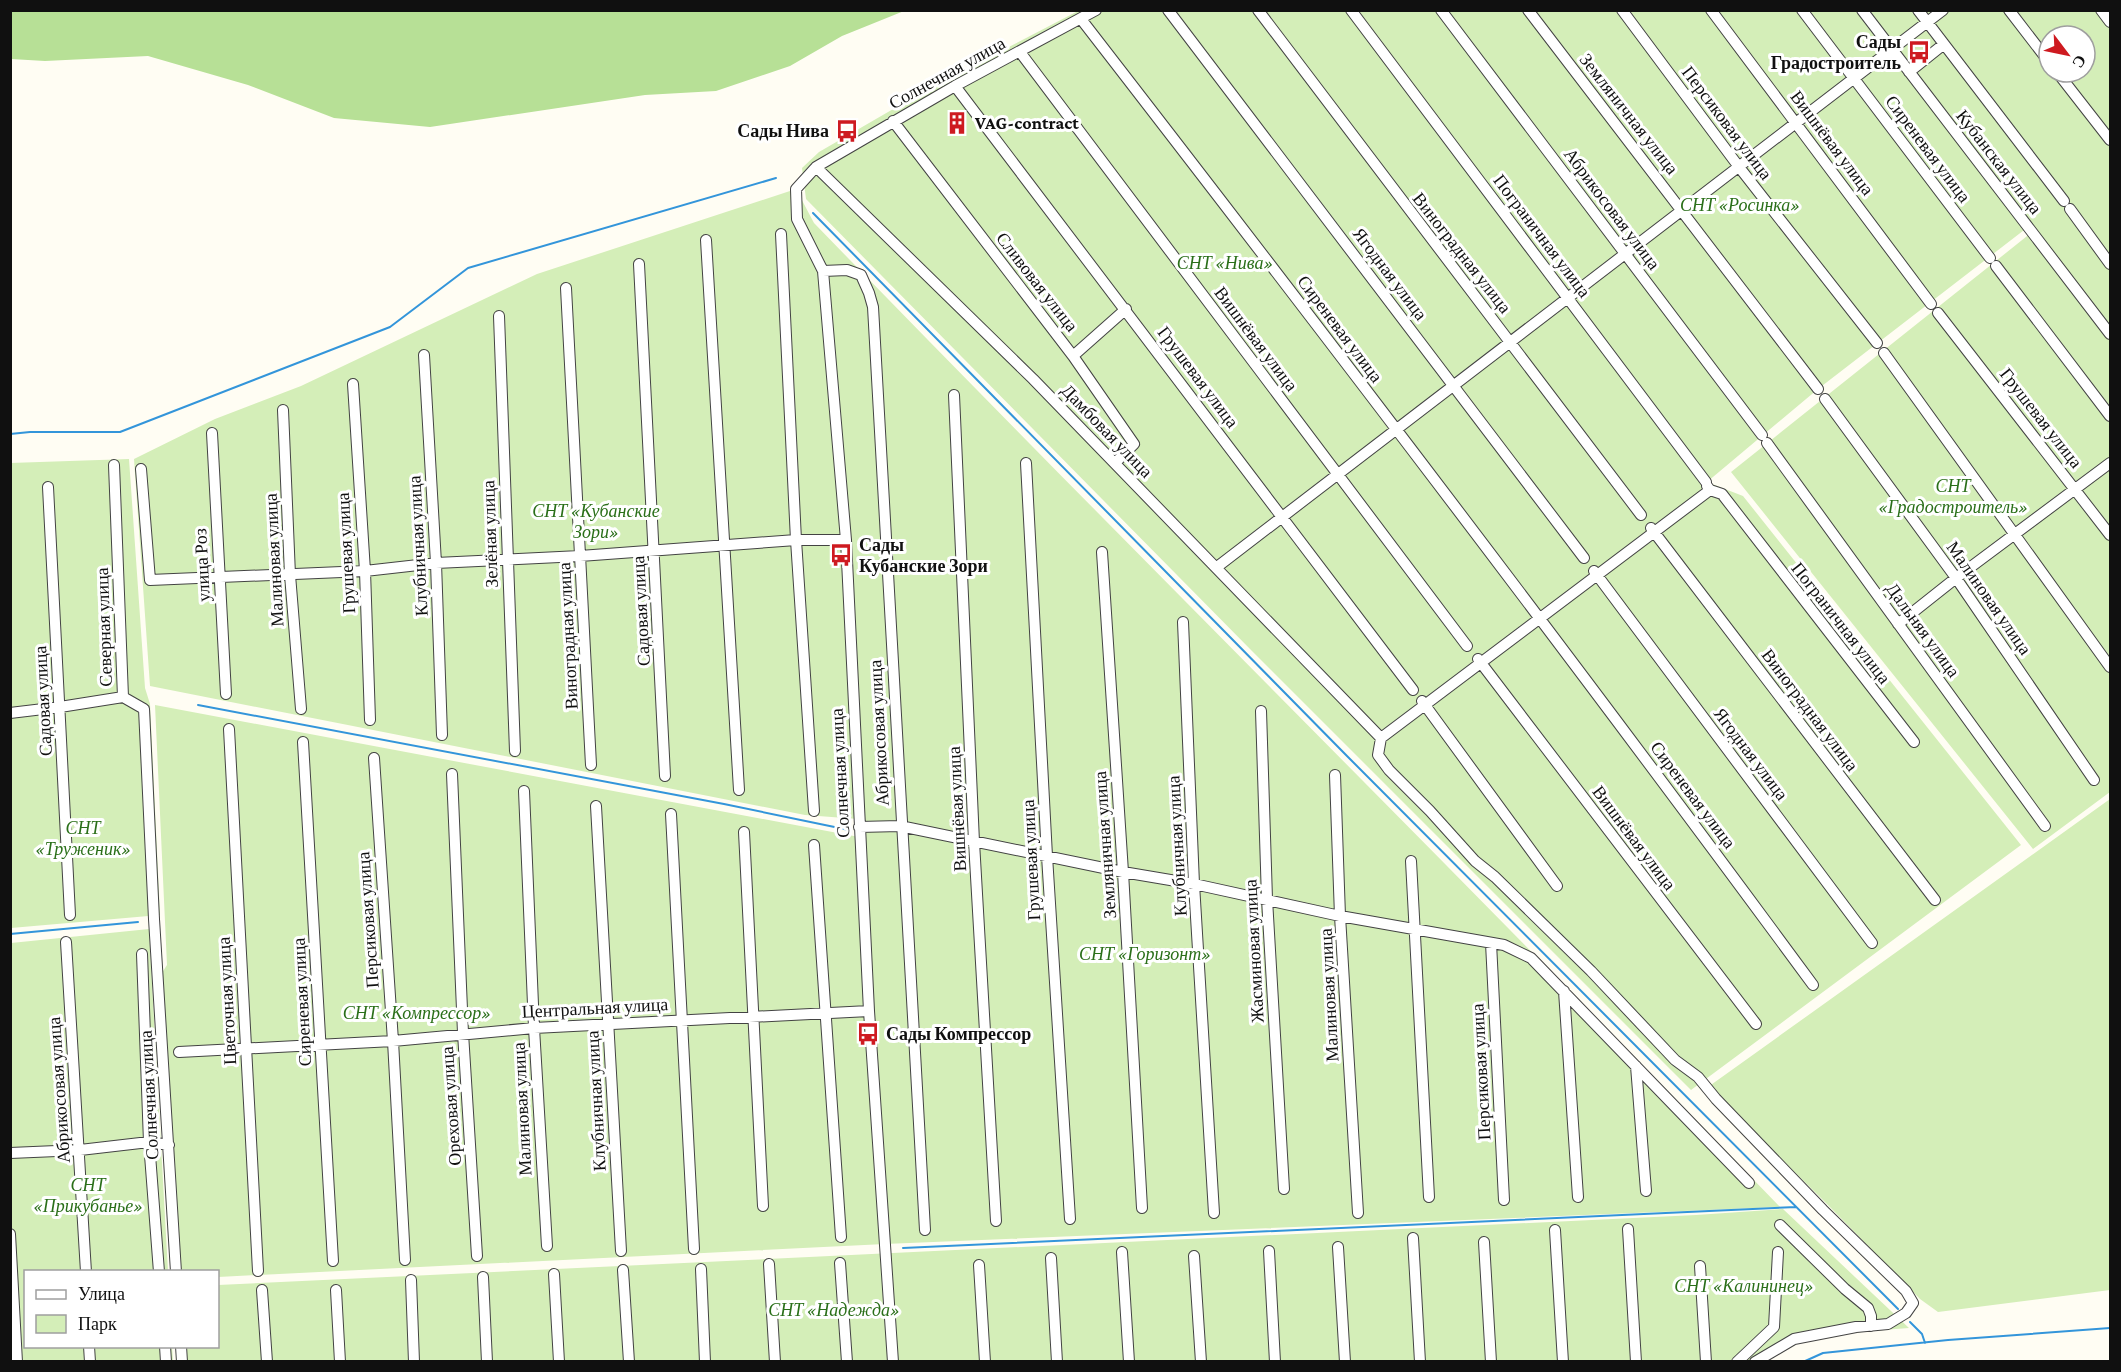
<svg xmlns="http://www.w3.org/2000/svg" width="2121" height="1372" viewBox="0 0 2121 1372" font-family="'Crimson Pro',serif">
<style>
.green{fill:#d4eeb8;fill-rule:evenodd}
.forest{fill:#b7e096}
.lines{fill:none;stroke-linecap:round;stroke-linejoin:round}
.stream{stroke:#3395da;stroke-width:2}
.minor-casing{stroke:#434343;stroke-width:12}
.minor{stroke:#fff;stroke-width:10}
.labels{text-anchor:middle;stroke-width:6;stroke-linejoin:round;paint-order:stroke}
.poi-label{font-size:18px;font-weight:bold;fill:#101010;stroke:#fff;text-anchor:start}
.street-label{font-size:18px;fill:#101010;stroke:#fff}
.park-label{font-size:18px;font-style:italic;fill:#2a6f19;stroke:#fff}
</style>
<rect width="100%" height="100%" fill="#fffdf3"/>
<!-- green -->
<path class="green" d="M1078,11H1862L2028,227L1818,389L1707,482L1743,496L2021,845L1691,1090L1251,650L806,199L802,168L819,152L926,90Z
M1869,11H2110V792L2033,849L1731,472L2036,229ZM2049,36H2085V72H2049Z
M796,189L814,223C1134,553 1461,876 1780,1207L885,1244L218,1277V1272L172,1271L156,982L167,965L155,705L859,837L858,819L805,815L150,686L134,459L215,419L301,386L537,274Z
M129,459L145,688L150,704L160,915L11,928L10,463Z
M2110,799V1290L1938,1312L1920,1299L1827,1204L1708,1087Z
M149,929L168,1271L26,1272V1346L172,1347L173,1361L11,1362V943Z
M1783,1209L1909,1328C1876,1331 1819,1333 1789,1347C1781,1351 1773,1357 1765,1362H178V1347L218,1346V1285L1696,1215Z"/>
<!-- forest -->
<path class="forest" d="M10,11L11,10L904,11L842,36L790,66L716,91L645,95L430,127L334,118L248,85L148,56L45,61L11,59Z"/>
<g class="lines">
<!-- stream -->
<path class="stream" d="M813,213L1347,756L1898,1309
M10,434L30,432H120L390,327L468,268L776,178
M198,705L724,804L849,830
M10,934L138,922
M903,1248L1796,1207
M1910,1322L1922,1334L1925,1343
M1803,1362L1823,1353L1948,1340L2110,1328"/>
<!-- minor casing -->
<g class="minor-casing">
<path id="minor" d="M1168,10L1584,558
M1258,10L1641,515
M1351,10L1706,482
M1441,10L1762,435
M1528,10L1818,389
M1622,10L1739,167L1877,343
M1711,10L1931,304
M1802,10L1990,258
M1862,10L2110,334
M1918,10L2064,201
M2009,10L2049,62
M2101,10L2110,22
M1081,19C1328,338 1573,659 1813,985
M1020,52L1467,646
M1909,72L1944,44
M2057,72L2110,140
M955,86L1413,690
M893,121L1073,356L1134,444L1115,463
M816,167L1033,379L1381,738
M2070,209L2110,264
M781,234L796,540L814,811
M706,240L739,790
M639,264L665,776
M1996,266L2110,416
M823,271L847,270L861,275L869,293L873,307L925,1230
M566,288L591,765
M1938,313L2110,535
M499,316L515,751
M1884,353L2110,667
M424,355L436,563L442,735
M1073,356L1126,309
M353,384L365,571L370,720
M954,395L974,842L996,1221
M1825,399L1956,578L2094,780
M283,410L290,575L301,709
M212,433L226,694
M1767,443L2045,826
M1026,463L1047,856L1070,1219
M114,465L123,697L144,709L154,919L176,1272
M141,469L150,580L365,571L436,563L580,556L796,540H846
M1707,486L1710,490L1722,494L1914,742
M48,487L70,915
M1710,490L1381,738L1378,755L1389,770L1430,811L1475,861L1495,877L1591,971L1675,1060L1698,1077L1716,1099L1823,1210L1906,1291L1913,1303L1906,1313L1888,1324L1856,1327L1794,1339L1755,1362
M1651,528L1935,900
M1102,552L1123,872L1142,1208
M1217,567L1943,10
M1594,571L1872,943
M1183,622L1194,884L1214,1213
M1898,624L1956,578L2110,463
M1478,659L1756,1024
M1422,701L1557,886
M1261,711L1267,899L1284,1189
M10,713L60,707L123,697
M229,729L258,1271
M303,742L333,1261
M374,758L393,1041L405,1260
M452,774L463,1033L477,1256
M1335,775L1340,916L1358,1213
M524,791L534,1028L547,1246
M596,806L621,1251
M671,814L694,1249
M859,827L900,826L1123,872L1194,884L1340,916L1504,945L1531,958L1749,1183
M744,832L763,1206
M814,845L841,1237
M1411,861L1429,1197
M66,942L86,1272
M1491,943L1504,1200
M142,954L149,1142L159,1272
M1564,991L1578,1197
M179,1052L393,1041L534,1028L869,1011
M1636,1066L1646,1191
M10,1153L80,1150L149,1142L169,1145
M1780,1225L1845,1289L1868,1308L1871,1316V1326
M1628,1229L1636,1362
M1555,1230L1563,1362
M10,1234L17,1362
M1413,1238L1420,1362
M1484,1242L1491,1362
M1338,1247L1345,1362
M1269,1251L1275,1362
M1122,1252L1129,1362
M1194,1256L1201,1362
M1051,1258L1057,1362
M840,1263L847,1362
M769,1264L775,1362
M979,1265L985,1362
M1700,1266L1706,1362
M701,1269L705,1362
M623,1270L629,1362
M554,1274L559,1362
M483,1277L487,1362
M411,1280L414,1362
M262,1290L267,1362
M336,1290L340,1362
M89,1346L90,1362
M165,1346L166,1362
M181,1346L182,1362
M893,1362L869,1011L846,540L823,271L797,219L796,189L816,167L955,86L1096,10
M1737,1362L1774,1327L1778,1252"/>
</g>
<!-- minor -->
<use href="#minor" class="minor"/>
</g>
<!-- icons -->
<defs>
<g id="bus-bare" transform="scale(1.8)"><path d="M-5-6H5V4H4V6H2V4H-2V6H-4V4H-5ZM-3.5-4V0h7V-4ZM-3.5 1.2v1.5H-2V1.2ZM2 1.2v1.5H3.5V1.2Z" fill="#ce1a20" stroke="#fff" stroke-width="2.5" paint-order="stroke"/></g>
<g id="building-bare" transform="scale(1.8)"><path d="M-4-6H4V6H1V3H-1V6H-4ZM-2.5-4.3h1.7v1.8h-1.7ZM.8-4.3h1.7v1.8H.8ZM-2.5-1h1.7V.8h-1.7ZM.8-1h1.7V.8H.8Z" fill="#ce1a20" stroke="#fff" stroke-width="2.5" paint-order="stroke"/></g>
</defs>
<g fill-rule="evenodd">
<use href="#bus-bare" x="1919" y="52"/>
<use href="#building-bare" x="957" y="123"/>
<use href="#bus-bare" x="847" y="131"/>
<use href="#bus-bare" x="841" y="555"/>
<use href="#bus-bare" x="868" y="1034"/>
</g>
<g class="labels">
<!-- poi labels -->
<g class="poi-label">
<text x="1901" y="48" text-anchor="end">Сады<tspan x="1901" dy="21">Градостроитель</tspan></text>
<text x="975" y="129">VAG-contract</text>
<text x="829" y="137" text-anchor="end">Сады Нива</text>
<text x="859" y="551">Сады<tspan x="859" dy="21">Кубанские Зори</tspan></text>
<text x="886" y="1040">Сады Компрессор</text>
</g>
<!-- street labels -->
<g class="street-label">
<text transform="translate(947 73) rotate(-29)" y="6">Солнечная улица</text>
<text transform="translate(1629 114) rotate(52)" y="6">Земляничная улица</text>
<text transform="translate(1727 123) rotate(53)" y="6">Персиковая улица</text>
<text transform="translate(1832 143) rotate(53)" y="6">Вишнёвая улица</text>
<text transform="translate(1928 149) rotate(53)" y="6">Сиреневая улица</text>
<text transform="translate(1999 162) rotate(52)" y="6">Кубанская улица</text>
<text transform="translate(1612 209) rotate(53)" y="6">Абрикосовая улица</text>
<text transform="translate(1542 236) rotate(53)" y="6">Пограничная улица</text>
<text transform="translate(1462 253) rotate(52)" y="6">Виноградная улица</text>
<text transform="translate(1390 274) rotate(53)" y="6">Ягодная улица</text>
<text transform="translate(1037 282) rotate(52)" y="6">Сливовая улица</text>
<text transform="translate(1340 329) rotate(53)" y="6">Сиреневая улица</text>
<text transform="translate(1256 339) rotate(53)" y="6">Вишнёвая улица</text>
<text transform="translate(1198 377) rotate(53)" y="6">Грушевая улица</text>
<text transform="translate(2041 418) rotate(52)" y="6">Грушевая улица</text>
<text transform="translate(1107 431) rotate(46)" y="6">Дамбовая улица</text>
<text transform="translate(490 534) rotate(-92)" y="6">Зелёная улица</text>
<text transform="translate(418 546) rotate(-93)" y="6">Клубничная улица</text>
<text transform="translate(346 553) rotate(-93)" y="6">Грушевая улица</text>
<text transform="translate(274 560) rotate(-93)" y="6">Малиновая улица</text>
<text transform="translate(202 565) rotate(-93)" y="6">улица Роз</text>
<text transform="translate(1989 598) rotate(55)" y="6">Малиновая улица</text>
<text transform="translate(641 611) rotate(-93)" y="6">Садовая улица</text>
<text transform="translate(1841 623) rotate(52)" y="6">Пограничная улица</text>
<text transform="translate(104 627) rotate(-92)" y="6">Северная улица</text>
<text transform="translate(1923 630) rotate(54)" y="6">Дальняя улица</text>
<text transform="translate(568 636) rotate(-93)" y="6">Виноградная улица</text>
<text transform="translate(43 701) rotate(-93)" y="6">Садовая улица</text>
<text transform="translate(1810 710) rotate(53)" y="6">Виноградная улица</text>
<text transform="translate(879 733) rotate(-93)" y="6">Абрикосовая улица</text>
<text transform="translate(1751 754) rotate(53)" y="6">Ягодная улица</text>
<text transform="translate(840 773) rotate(-93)" y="6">Солнечная улица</text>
<text transform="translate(1693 795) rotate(53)" y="6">Сиреневая улица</text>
<text transform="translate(957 809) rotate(-93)" y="6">Вишнёвая улица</text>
<text transform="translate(1634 838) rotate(53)" y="6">Вишнёвая улица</text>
<text transform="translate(1105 845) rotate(-94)" y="6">Земляничная улица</text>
<text transform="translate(1177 846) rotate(-93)" y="6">Клубничная улица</text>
<text transform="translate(1031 860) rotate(-93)" y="6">Грушевая улица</text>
<text transform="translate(368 920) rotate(-94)" y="6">Персиковая улица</text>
<text transform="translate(1254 951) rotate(-93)" y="6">Жасминовая улица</text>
<text transform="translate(1329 995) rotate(-93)" y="6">Малиновая улица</text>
<text transform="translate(227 1001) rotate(-93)" y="6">Цветочная улица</text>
<text transform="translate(302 1002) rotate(-93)" y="6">Сиреневая улица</text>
<text transform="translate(595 1008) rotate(-3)" y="6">Центральная улица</text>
<text transform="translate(1481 1072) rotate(-93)" y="6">Персиковая улица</text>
<text transform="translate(59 1090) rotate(-94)" y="6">Абрикосовая улица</text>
<text transform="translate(149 1095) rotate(-93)" y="6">Солнечная улица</text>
<text transform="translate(596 1101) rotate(-93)" y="6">Клубничная улица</text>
<text transform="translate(451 1106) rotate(-94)" y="6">Ореховая улица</text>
<text transform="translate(522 1109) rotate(-93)" y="6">Малиновая улица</text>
</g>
<!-- park labels -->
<g class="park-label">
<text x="1740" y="211">СНТ «Росинка»</text>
<text x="1225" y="269">СНТ «Нива»</text>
<text x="1953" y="492">СНТ<tspan x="1953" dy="21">«Градостроитель»</tspan></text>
<text x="596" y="517">СНТ «Кубанские<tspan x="596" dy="21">Зори»</tspan></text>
<text x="83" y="834">СНТ<tspan x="83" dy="21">«Труженик»</tspan></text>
<text x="1145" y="960">СНТ «Горизонт»</text>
<text x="417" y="1019">СНТ «Компрессор»</text>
<text x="88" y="1191">СНТ<tspan x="88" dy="21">«Прикубанье»</tspan></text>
<text x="1744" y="1292">СНТ «Калининец»</text>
<text x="834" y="1316">СНТ «Надежда»</text>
</g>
</g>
<!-- border -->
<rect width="2121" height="1372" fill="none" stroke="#101010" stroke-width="24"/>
<!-- legend -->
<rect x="24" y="1270" width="195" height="78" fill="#ffffff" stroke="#9f9f9f" stroke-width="1.5"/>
<rect x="36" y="1290" width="30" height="9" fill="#ffffff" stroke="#9f9f9f" stroke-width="1.5"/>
<text x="78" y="1300" font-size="18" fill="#101010">Улица</text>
<rect x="36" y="1315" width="30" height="18" fill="#d4eeb8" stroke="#9f9f9f" stroke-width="1.5"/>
<text x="78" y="1330" font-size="18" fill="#101010">Парк</text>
<!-- north arrow -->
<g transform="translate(2067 54) rotate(122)"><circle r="28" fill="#ffffff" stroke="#9f9f9f" stroke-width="1.5"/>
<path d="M0-4.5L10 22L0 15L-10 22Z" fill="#ce1a20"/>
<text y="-9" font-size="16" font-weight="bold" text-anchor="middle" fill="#101010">С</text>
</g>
</svg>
